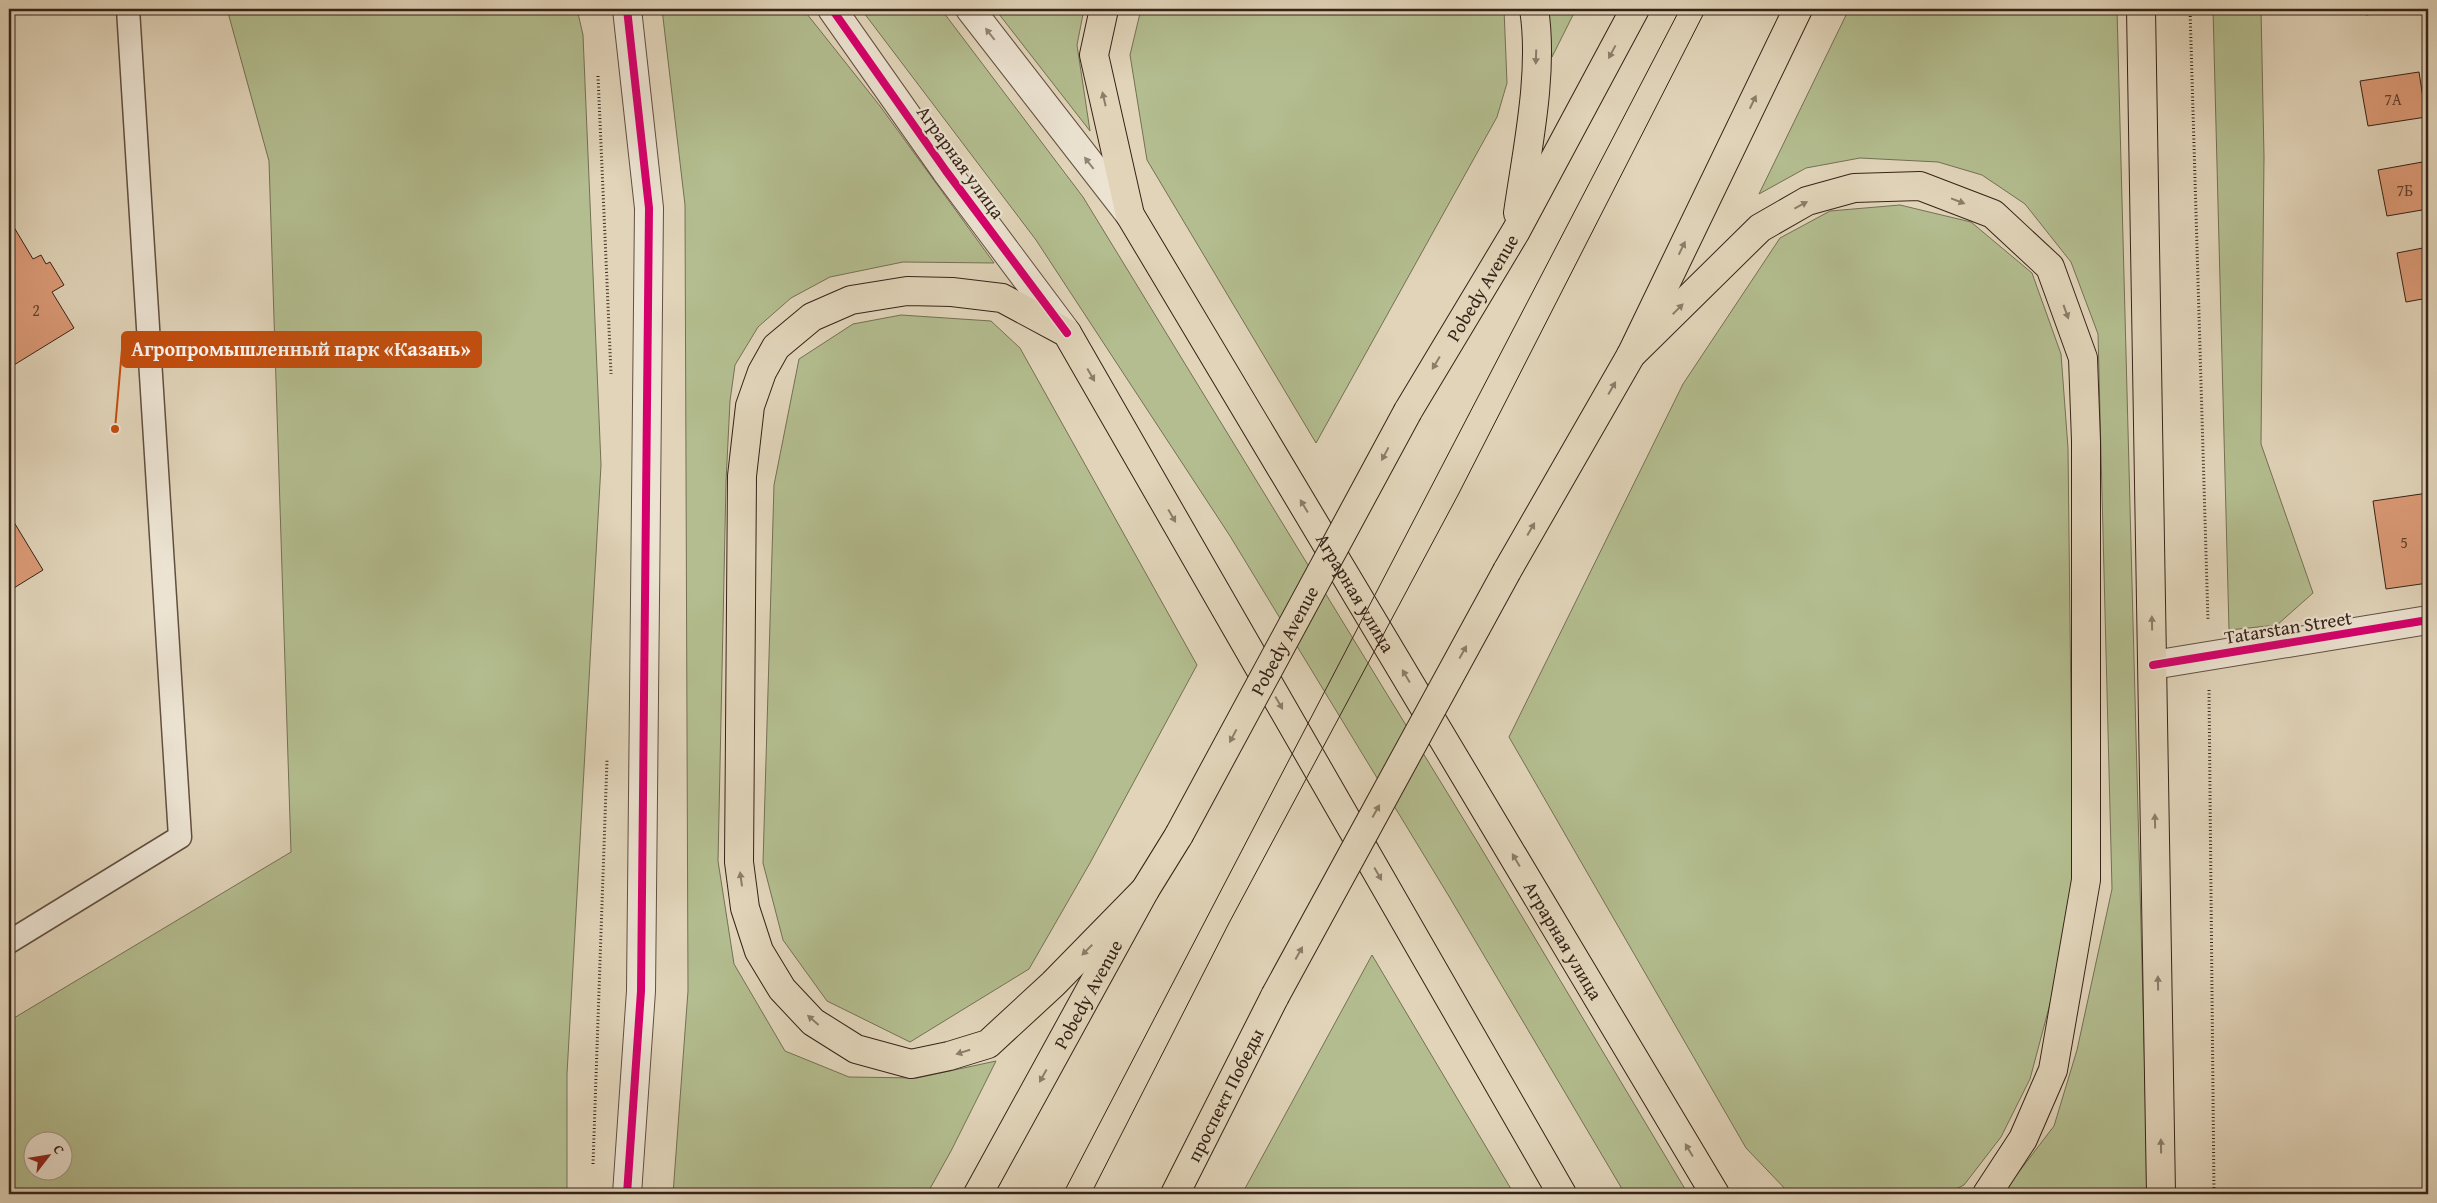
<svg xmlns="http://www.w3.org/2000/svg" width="2437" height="1203" viewBox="0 0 2437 1203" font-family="'Gentium Book Plus',serif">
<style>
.green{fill:#b3bd8f;stroke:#757054;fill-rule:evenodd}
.building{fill:#db9a76;stroke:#372318}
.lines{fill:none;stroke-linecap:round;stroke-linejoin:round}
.service-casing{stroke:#624f40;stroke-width:25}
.minor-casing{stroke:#624f40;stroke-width:30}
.tertiary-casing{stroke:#624f40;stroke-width:30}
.primary-casing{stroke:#372318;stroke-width:30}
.path{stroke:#372318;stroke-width:3;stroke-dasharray:1 2.5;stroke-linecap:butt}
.service{stroke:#ece3d2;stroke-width:22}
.minor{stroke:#ece3d2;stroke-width:28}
.tertiary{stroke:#ece3d2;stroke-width:28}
.primary{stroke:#e1d4b9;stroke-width:28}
.tram{stroke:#372318;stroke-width:1}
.primary-bridge-casing{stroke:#372318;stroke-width:30;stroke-linecap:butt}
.primary-bridge{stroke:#e1d4b9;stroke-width:28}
.cycleway-casing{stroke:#ece3d2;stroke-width:11}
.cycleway{stroke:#d6006c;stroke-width:8}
.oneway{fill:#928375}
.oneway2{fill:#8c7c68}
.labels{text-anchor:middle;stroke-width:4.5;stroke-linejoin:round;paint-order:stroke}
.number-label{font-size:16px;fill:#604130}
.street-label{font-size:19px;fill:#372318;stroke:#ece3d2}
.leader{fill:none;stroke:#c54e0e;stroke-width:2}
.callout-dot{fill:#c54e0e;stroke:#ece3d2;stroke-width:2}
.callout{fill:#c54e0e;stroke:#c54e0e;stroke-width:2}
.callout-label{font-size:20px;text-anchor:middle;font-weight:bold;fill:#fff}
</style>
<rect width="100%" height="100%" fill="#e1d4b9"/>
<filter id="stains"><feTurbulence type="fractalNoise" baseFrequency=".004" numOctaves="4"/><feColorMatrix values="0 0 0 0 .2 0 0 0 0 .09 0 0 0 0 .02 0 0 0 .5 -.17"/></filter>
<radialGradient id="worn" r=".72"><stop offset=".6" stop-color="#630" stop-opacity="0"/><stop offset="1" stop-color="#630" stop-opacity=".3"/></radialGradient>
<!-- green -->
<path class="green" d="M227,9H577L583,35L601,465L567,1074V1194H9V1021L291,852L269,161ZM32,1140H62V1170H32Z
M662,9H803L880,106L994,263L903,262L830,277L791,298L758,327L735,365L730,401L726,482L718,861L734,964L785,1051L849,1077L917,1078L996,1061L951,1151L927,1194H673L688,991L685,205Z
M861,9H941L1083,197L1478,843L1688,1194H1625L1450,898L1230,536L1036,240Z
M995,9H1084L1077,45L1090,131Z
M1141,9H1504L1507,83L1497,117L1316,443L1147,160L1130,55Z
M1548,9H1576L1552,57Z
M1849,9H2117L2148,1194H2002L2054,1126L2077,1050L2112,889L2098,334L2071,262L2025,204L1982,175L1938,162L1860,158L1806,168L1759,194Z
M2213,9H2261L2264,157L2261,444L2313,593L2277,625L2229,630Z
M1900,205L1971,222L2032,273L2061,354L2068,448L2073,883L2055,985L2030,1079L2001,1137L1964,1185L1946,1194H1790L1746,1148L1509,737L1683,384L1780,238L1830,211Z
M901,315L991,321L1020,348L1197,665L1090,863L1029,969L910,1042L827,1001L783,940L763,863L774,485L799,359L853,324Z
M1372,955L1514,1194H1242Z"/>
<!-- building -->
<path class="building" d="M2365,9H2407L2366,15Z
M2419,72L2426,117L2368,126L2360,81Z
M2428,161V209L2387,216L2378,170Z
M9,219L33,259L41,255L46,264L50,262L64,285L52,292L74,328L9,368Z
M2428,247V298L2406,302L2397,253Z
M2428,493V583L2386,589L2373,501Z
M9,514L43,570L9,591Z"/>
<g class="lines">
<!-- service casing -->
<g class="service-casing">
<path id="service" d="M9,942L180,837L128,9"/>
</g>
<!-- minor casing -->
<g class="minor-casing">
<path id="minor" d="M2153,665L2428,620"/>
</g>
<!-- tertiary casing -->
<g class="tertiary-casing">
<path id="tertiary" d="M627,9L649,208L641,991L627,1194
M832,9L946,171L1067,333
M970,9L1130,215"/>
</g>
<!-- primary casing -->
<g class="primary-casing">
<g id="primary">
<path id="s1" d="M1104,9L1094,55L1130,215L1715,1194"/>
<path d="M2141,9L2161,1194"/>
<path d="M1518,213C1527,150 1544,72 1534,9"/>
<path d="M1631,355L1760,228L1807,201L1854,188L1920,186L1993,214L2050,267L2083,358L2086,441V880L2053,1070L2023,1139L1987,1194"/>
<path id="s2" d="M1408,411L1516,231L1635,9"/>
<path d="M1507,571L1631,355L1798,9"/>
<path d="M1145,890L1053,984L988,1044L949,1056L911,1064L856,1049L813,1022L782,989L759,951L745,908L739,862L742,476L750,406L762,372L776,347L812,317L851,300L907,291L952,292L1002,298L1067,333L1562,1194"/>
<path id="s3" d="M978,1194L1145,890L1179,835"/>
<path id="s4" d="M1175,1194L1275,996"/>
</g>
</g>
<!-- path -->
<path class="path" d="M2190,9L2208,621
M598,76L611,374
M2209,690L2214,1194
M593,1164L607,760"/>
<!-- service -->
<use href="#service" class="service"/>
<!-- minor -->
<use href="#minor" class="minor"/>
<!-- tertiary -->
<use href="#tertiary" class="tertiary"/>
<!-- primary -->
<use href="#primary" class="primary"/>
<!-- tram -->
<path class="tram" d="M1063,1194L1680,9
M1091,1194L1229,923L1458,495L1706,9"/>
<!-- primary-bridge casing -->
<g class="primary-bridge-casing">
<g id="primary-bridge">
<path id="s5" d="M1179,835L1408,411"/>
<path d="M1275,996L1507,571"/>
</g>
</g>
<!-- primary-bridge -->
<use href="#primary-bridge" class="primary-bridge"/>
<!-- cycleway casing -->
<g class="cycleway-casing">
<path id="cycleway" d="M627,9L649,208L641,991L627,1194
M832,9L946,171L1067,333
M2153,665L2428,620"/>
</g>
<!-- cycleway -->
<use href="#cycleway" class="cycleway"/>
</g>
<!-- one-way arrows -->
<defs><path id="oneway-solid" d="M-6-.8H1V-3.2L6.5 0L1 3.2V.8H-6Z" transform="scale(1.25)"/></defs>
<g class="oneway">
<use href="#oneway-solid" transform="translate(990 34) rotate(-128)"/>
<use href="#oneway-solid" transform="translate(1089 163) rotate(-128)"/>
</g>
<g class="oneway2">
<use href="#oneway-solid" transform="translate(1612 52) rotate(118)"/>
<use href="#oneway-solid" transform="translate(1536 57) rotate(92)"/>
<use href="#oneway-solid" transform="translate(1104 99) rotate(-103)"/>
<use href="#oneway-solid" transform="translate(1753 102) rotate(-64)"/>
<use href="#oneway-solid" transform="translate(1958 201) rotate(21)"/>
<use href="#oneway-solid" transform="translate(1801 205) rotate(-28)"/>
<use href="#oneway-solid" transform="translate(1682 248) rotate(-64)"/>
<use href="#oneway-solid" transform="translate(1678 309) rotate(-45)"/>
<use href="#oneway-solid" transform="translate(2066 312) rotate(70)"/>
<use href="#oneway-solid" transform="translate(1436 363) rotate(121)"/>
<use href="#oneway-solid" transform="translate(1091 375) rotate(60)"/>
<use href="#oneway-solid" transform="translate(1612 388) rotate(-60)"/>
<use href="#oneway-solid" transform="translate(1385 454) rotate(118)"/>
<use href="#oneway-solid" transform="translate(1304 506) rotate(-121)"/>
<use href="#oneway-solid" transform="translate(1172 516) rotate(60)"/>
<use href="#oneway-solid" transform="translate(1531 529) rotate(-60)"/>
<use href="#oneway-solid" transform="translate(2152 623) rotate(-91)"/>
<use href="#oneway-solid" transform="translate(1463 652) rotate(-61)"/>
<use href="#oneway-solid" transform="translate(1406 676) rotate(-121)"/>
<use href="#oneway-solid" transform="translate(1279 703) rotate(60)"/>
<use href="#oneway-solid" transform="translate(1233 736) rotate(118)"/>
<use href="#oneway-solid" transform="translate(1376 811) rotate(-61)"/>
<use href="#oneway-solid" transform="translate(2155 821) rotate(-91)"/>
<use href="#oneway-solid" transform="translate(1516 860) rotate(-121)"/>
<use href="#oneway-solid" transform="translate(1378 874) rotate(60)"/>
<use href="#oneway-solid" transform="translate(741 879) rotate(-98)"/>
<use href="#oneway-solid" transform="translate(1087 950) rotate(135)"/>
<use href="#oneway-solid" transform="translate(1299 953) rotate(-61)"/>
<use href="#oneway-solid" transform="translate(2158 983) rotate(-91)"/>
<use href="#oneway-solid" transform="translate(813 1020) rotate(-139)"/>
<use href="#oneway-solid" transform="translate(963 1052) rotate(162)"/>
<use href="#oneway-solid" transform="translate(1043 1076) rotate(119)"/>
<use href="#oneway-solid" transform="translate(2161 1146) rotate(-91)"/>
<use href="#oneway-solid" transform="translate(1689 1150) rotate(-121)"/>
</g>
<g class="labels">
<!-- number labels -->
<g class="number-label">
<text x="2393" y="105">7А</text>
<text x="2405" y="196">7Б</text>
<text x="36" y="316">2</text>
<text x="2404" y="548">5</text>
</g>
<!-- street labels -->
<g class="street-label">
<text transform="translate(961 162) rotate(54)" y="7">Аграрная улица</text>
<text dy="7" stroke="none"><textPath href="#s2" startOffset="144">Pobedy Avenue</textPath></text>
<text dy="7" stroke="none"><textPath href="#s1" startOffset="651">Аграрная улица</textPath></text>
<text transform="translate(2288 627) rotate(-9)" y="7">Tatarstan Street</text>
<text dy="7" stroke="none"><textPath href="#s5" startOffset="221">Pobedy Avenue</textPath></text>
<text dy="7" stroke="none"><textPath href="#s1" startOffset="1056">Аграрная улица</textPath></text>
<text dy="7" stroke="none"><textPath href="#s3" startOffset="228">Pobedy Avenue</textPath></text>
<text dy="7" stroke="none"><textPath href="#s4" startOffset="111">проспект Победы</textPath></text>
</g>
</g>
<!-- callouts -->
<path class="leader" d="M115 429L122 349"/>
<circle class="callout-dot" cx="115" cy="429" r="5"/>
<rect class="callout" x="122" y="332" width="359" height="35" rx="5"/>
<g class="callout-label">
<text x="301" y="356">Агропромышленный парк «Казань»</text>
</g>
<!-- margin -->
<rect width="2437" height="1203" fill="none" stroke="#e1d4b9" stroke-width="30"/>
<rect x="10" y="10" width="2417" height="1183" fill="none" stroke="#372318" stroke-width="2.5"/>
<rect x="15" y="15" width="2407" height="1173" fill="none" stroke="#372318"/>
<!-- north arrow -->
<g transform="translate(48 1156) rotate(59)"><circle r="24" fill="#ece3d2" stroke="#a49688"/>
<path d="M0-4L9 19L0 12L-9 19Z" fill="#8f2418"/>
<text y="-8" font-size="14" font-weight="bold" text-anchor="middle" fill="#372318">С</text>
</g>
<rect width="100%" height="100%" filter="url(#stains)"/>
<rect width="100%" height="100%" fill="url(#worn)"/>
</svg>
